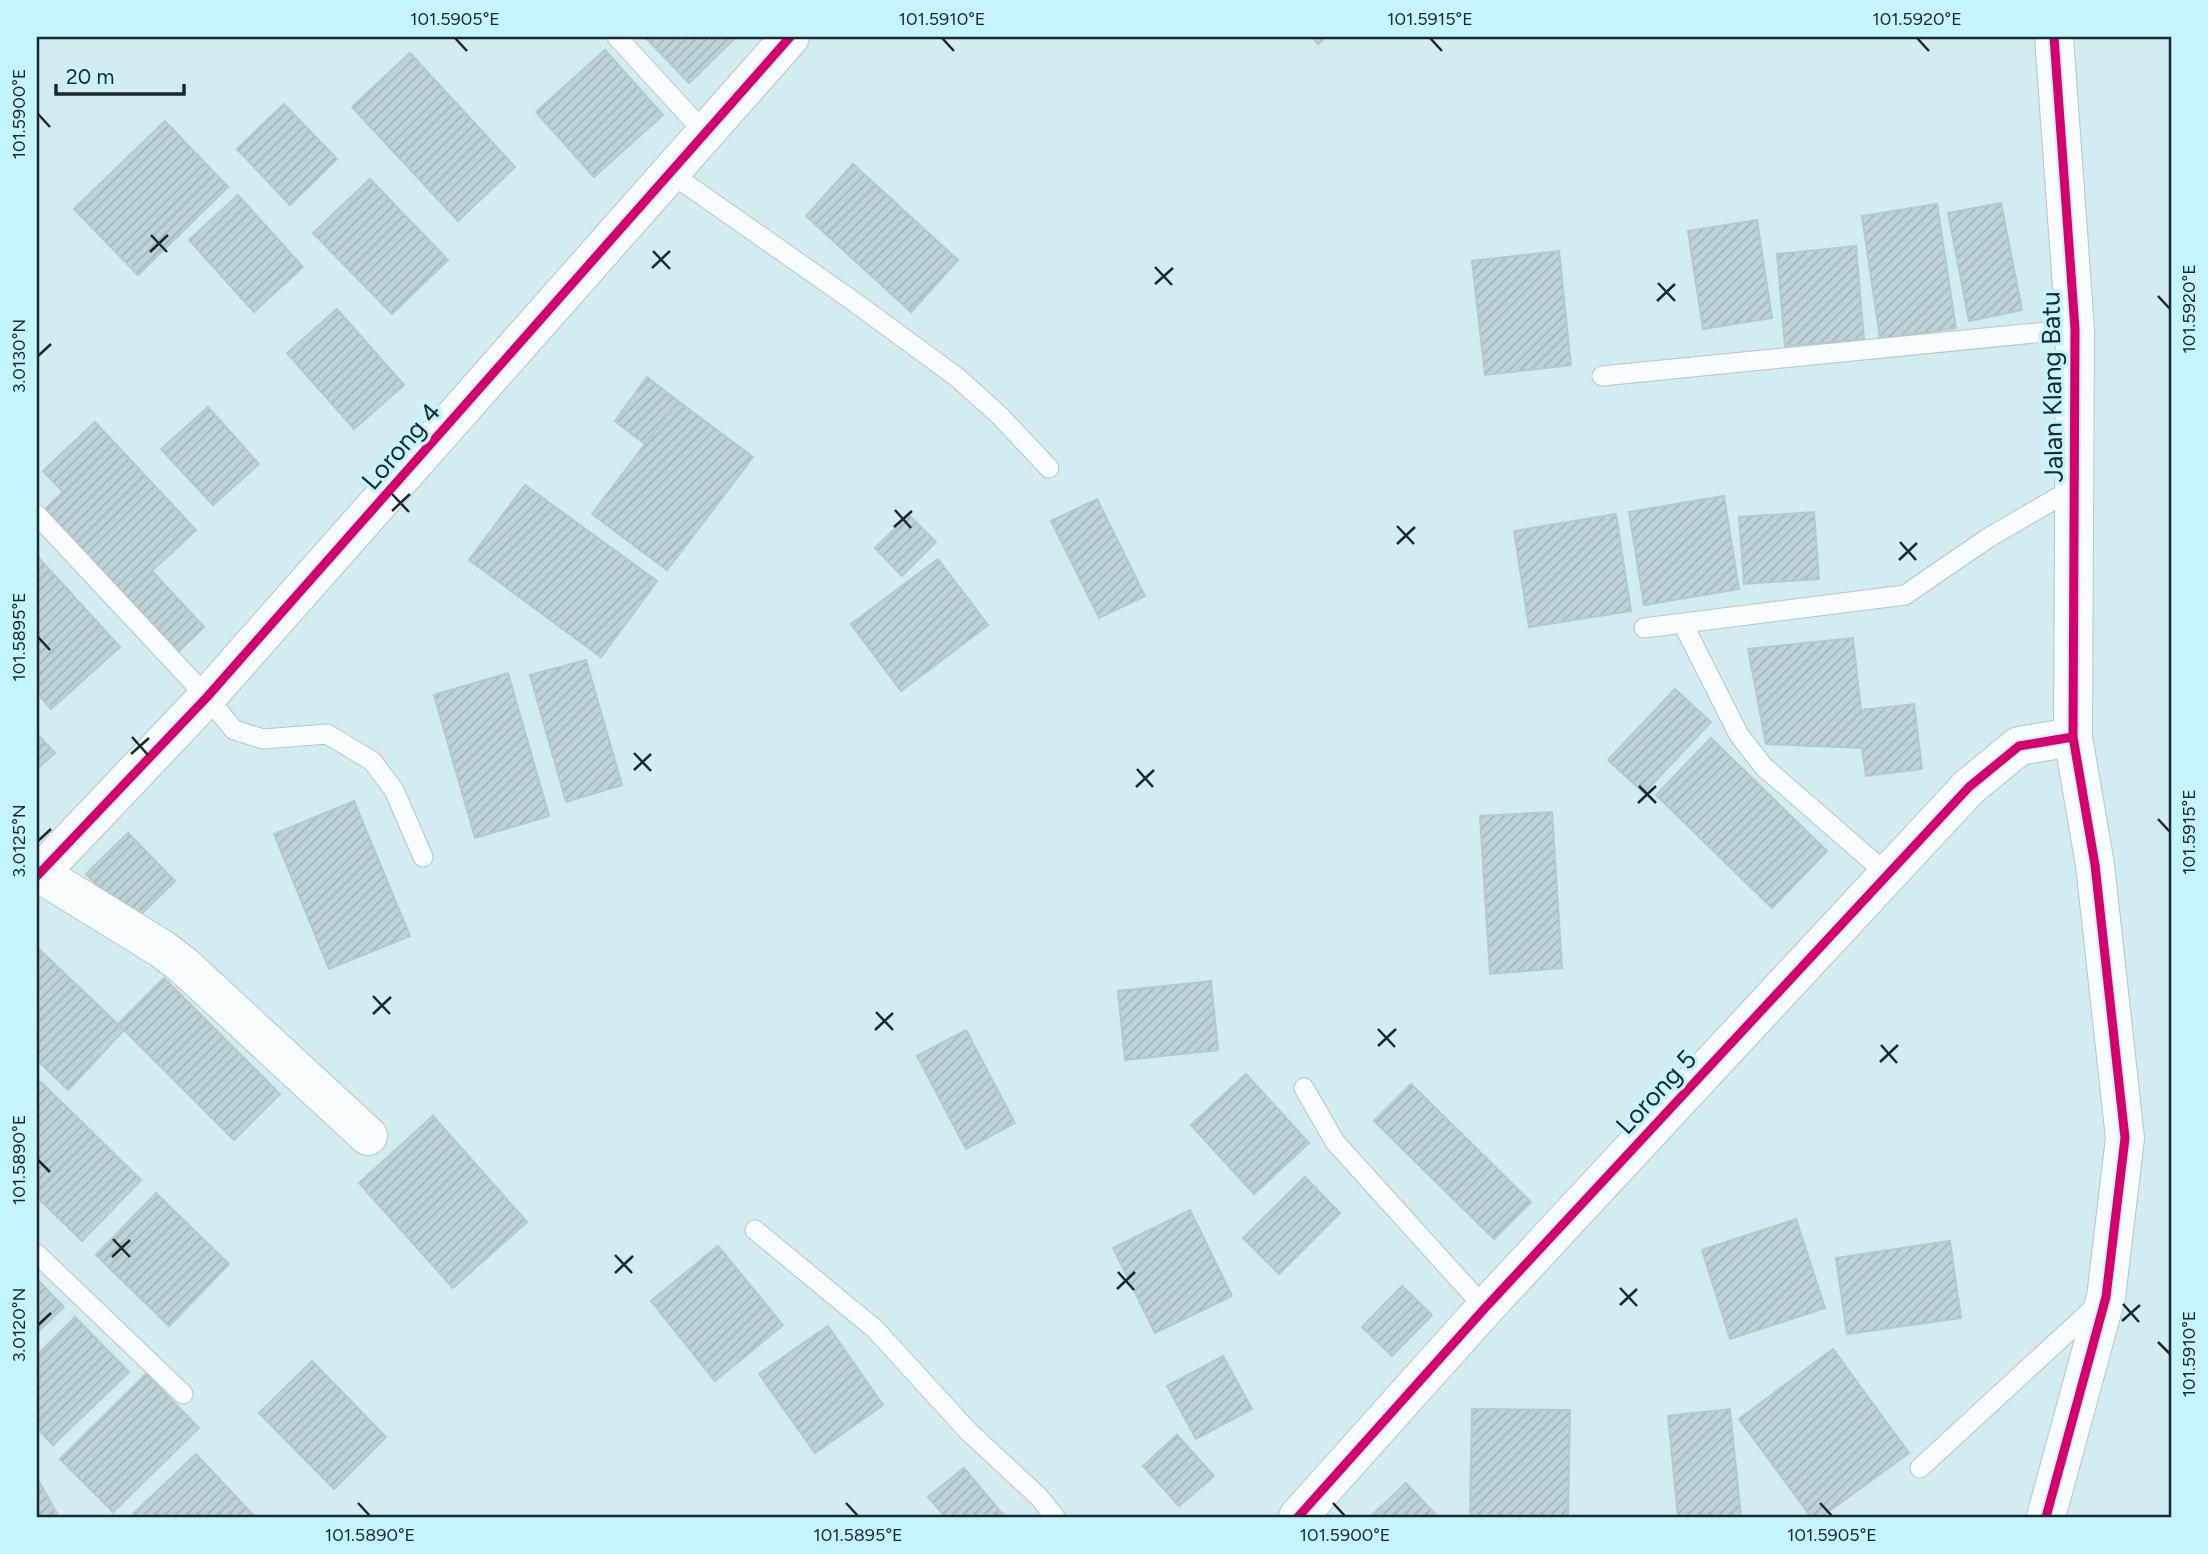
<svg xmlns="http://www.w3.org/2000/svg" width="2208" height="1554" viewBox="0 0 2208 1554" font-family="Figtree,sans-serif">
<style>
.building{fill:url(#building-hatch);stroke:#b5c9cd;stroke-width:2}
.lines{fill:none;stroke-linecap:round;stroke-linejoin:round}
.service-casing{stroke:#b3c7cb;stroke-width:21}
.minor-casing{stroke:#b3c7cb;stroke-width:40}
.service{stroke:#f8fcfd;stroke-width:19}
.minor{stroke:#f8fcfd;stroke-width:38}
.cycleway-casing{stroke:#c5f4fe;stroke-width:13}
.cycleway{stroke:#d6006c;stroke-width:9}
.ticks{fill:none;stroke:#182a2e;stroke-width:2.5}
.labels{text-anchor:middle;stroke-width:7;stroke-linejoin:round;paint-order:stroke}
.street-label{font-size:26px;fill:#182a2e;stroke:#c5f4fe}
.neatline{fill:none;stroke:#182a2e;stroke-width:2.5}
.ticks-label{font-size:18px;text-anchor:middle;fill:#182a2e}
</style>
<defs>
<pattern id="building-hatch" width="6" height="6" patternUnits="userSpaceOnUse" patternTransform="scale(1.75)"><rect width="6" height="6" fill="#bed3d7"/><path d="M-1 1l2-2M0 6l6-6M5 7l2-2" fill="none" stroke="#a3b5b9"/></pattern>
</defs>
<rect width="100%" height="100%" fill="#d2ecf1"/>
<!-- building -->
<path class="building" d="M645,37H736L689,83Z
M1312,37H1326L1318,44Z
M605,50L663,115L594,177L536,112Z
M410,53L515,167L458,221L352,107Z
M284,104L337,159L290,205L237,149Z
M165,121L228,187L138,275L74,209Z
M853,164L958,260L911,312L806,216Z
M370,179L448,260L392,314L313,233Z
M238,195L303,267L254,312L189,240Z
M2001,203L2022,310L1969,321L1948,213Z
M1937,204L1956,328L1880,339L1862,216Z
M1757,220L1772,318L1703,329L1688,231Z
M1856,246L1864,339L1785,346L1777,254Z
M1559,251L1571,365L1485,375L1472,261Z
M337,309L404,385L354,429L287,353Z
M647,377L678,401L645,444L615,421Z
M678,401L753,457L667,570L592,514Z
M208,407L259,464L213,505L161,449Z
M95,422L196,530L152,571L204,627L178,652L45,509L63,492L43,471Z
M525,485L657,581L601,657L469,560Z
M1724,496L1739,589L1644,605L1629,512Z
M1097,499L1145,596L1099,618L1051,521Z
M1814,512L1819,579L1744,584L1739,517Z
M1616,514L1631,611L1529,627L1514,531Z
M909,515L936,542L902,576L875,548Z
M37,556L120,647L51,709L37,693Z
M938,559L988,625L901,691L851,624Z
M1853,638L1861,710L1914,704L1922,769L1866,776L1862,748L1766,744L1748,649Z
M586,660L622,785L566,802L530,675Z
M508,673L549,816L475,838L434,695Z
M1675,689L1711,722L1644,793L1608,760Z
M37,734L55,753L37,769Z
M1711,738L1827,851L1772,908L1656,795Z
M354,801L410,936L329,969L274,834Z
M1552,812L1562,968L1490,974L1480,816Z
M128,833L175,881L133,922L86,874Z
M37,947L124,1030L68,1090L37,1060Z
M164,978L280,1094L234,1140L118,1024Z
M1211,981L1218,1050L1125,1060L1118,991Z
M966,1030L1015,1123L966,1149L917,1056Z
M1246,1074L1309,1143L1254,1194L1191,1125Z
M41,1082L141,1180L82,1241L37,1197V1086Z
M1411,1084L1531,1202L1494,1239L1374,1121Z
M433,1116L527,1222L453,1288L359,1183Z
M1305,1177L1340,1213L1279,1274L1243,1238Z
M156,1193L229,1264L169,1326L96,1255Z
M1190,1210L1232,1296L1155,1333L1113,1248Z
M1796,1219L1825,1308L1730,1339L1702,1250Z
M1950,1241L1961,1318L1847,1334L1836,1258Z
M718,1246L783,1325L715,1381L651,1301Z
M37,1279L64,1307L37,1333Z
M1402,1286L1432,1315L1392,1356L1362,1327Z
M75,1317L129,1372L53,1445L37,1428V1355Z
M828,1326L883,1405L815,1453L759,1374Z
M1833,1349L1909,1453L1821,1517H1811L1739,1419Z
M1223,1356L1252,1409L1196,1439L1167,1386Z
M312,1361L386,1437L334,1489L259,1413Z
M146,1374L199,1428L113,1512L60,1459Z
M1472,1409L1570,1410L1568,1517H1470Z
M1730,1409L1741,1517H1678L1668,1416Z
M1177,1435L1214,1476L1179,1506L1143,1466Z
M196,1454L255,1517H136L133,1514Z
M964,1468L1005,1517H945L928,1497Z
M37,1478L59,1517H37Z
M1406,1483L1438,1517H1370Z"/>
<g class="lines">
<!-- service casing -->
<g class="service-casing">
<path id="service" d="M617,37L704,132
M669,172L853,301L958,378L1000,416L1049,468
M1602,376L2075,329
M37,515L207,697L234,730L263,739L327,734L372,761L394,790L423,857
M1683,624L1739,735L1764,767L1887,874
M1644,628L1905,595L1988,538L2074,488
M1304,1088L1335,1142L1485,1308
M755,1230L875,1329L968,1431L1039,1497L1055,1517
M37,1254L183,1394
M1920,1468L2097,1305"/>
</g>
<!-- minor casing -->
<g class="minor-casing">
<path id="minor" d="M39,873L162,949L183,965L368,1136
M37,876L207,697L790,37
M1298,1517L1485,1308L1969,787L2019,746L2073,737
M2046,1517L2106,1297L2125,1138L2095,865L2073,737L2075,329L2054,37"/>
</g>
<!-- service -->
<use href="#service" class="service"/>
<!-- minor -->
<use href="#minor" class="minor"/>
<!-- cycleway casing -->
<g class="cycleway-casing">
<path id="cycleway" d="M37,876L207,697L790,37
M1298,1517L1485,1308L1969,787L2019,746L2073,737
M2046,1517L2106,1297L2125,1138L2095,865L2073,737L2075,329L2054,37"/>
</g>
<!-- cycleway -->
<use href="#cycleway" class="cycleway"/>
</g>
<!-- ticks -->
<path class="ticks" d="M455,38L467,51M942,38L954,51M1430,38L1442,51M1917,38L1929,51M38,114L50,127M151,235L167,252M653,251L670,269M150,252L168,235M1155,267L1172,285M652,268L670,251M1658,283L1675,301M1155,284L1173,268M2158,296L2170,309M1657,301L1675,284M38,356L51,344M392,494L409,512M895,510L911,528M392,511L410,494M1397,526L1414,544M894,527L912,511M1900,542L1916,560M1397,544L1415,527M1899,560L1917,543M38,637L50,650M132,737L148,755M634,753L651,771M131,754L149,738M1137,769L1153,787M634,770L651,754M1639,786L1656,803M1136,787L1154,770M1638,803L1656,786M2158,819L2170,832M38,841L51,829M373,996L390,1014M876,1012L893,1030M373,1014L391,997M1378,1029L1395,1047M875,1030L893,1013M1881,1045L1897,1063M1378,1046L1396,1029M1880,1062L1898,1045M38,1160L50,1172M113,1239L130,1257M615,1255L632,1273M112,1257L130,1240M1118,1272L1134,1290M615,1273L633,1256M1620,1288L1637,1306M1117,1289L1135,1272M2123,1304L2139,1322M1620,1305L1637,1289M2122,1321L2140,1305M38,1325L51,1313M2158,1342L2170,1354M358,1503L370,1516M846,1503L858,1516M1333,1503L1345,1516M1820,1503L1832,1516"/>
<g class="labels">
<!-- street labels -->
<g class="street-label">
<text transform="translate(2052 387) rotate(-91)" y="9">Jalan Klang Batu</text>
<text transform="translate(401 446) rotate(-49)" y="9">Lorong 4</text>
<text transform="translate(1656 1092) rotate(-47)" y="9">Lorong 5</text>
</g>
</g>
<!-- border -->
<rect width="2208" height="1554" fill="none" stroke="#c5f4fe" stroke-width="77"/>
<!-- scale -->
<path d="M56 84v10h128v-10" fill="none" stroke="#182a2e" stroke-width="3.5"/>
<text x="66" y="84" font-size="21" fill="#182a2e" stroke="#c5f4fe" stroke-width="5" paint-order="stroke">20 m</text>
<rect x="38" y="38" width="2132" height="1478" class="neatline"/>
<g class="ticks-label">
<text x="455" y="25">101.5905°E</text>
<text x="942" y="25">101.5910°E</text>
<text x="1430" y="25">101.5915°E</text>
<text x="1917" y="25">101.5920°E</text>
<text transform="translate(19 114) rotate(-90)" y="6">101.5900°E</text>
<text transform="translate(2189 309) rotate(-90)" y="6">101.5920°E</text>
<text transform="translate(19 356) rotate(-90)" y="6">3.0130°N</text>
<text transform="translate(19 637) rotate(-90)" y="6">101.5895°E</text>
<text transform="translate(2189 832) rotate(-90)" y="6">101.5915°E</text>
<text transform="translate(19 841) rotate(-90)" y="6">3.0125°N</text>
<text transform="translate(19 1160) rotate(-90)" y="6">101.5890°E</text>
<text transform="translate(19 1325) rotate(-90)" y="6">3.0120°N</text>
<text transform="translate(2189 1354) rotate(-90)" y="6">101.5910°E</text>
<text x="370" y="1541">101.5890°E</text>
<text x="858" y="1541">101.5895°E</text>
<text x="1345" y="1541">101.5900°E</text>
<text x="1832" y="1541">101.5905°E</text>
</g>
</svg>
